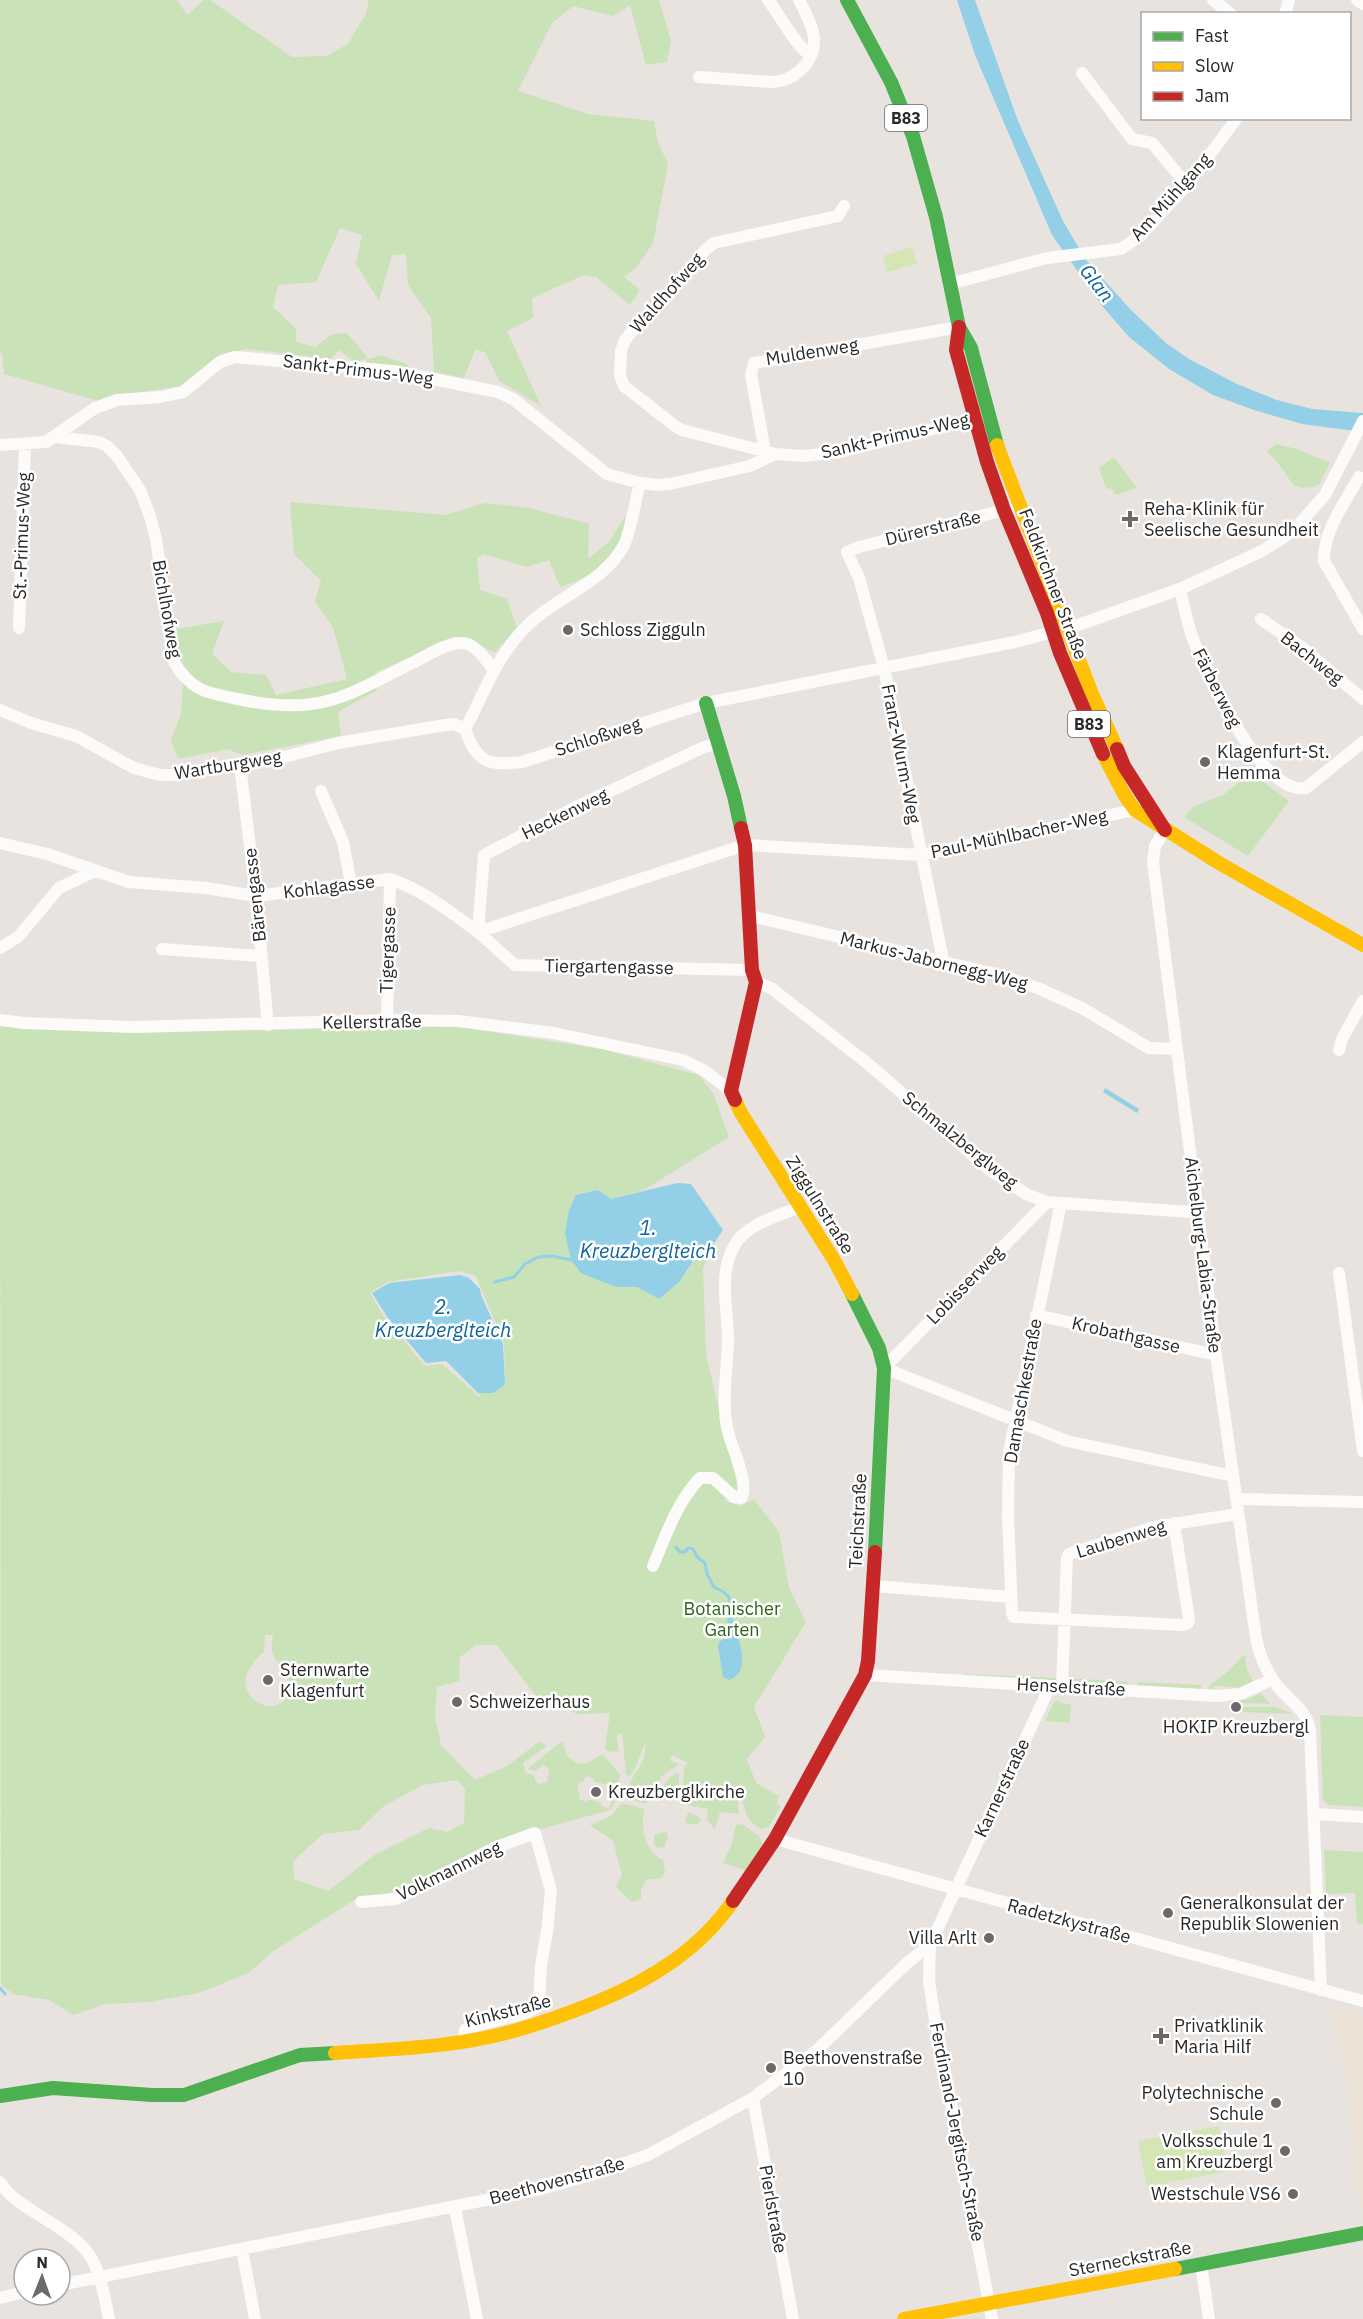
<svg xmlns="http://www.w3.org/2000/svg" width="1363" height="2319" viewBox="0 0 1363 2319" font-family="'IBM Plex Sans',sans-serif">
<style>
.education{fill:#ebe2d3}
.green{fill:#c9e2b8;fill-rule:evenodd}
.pitch{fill:#d4e6b5}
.water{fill:#93d0e8}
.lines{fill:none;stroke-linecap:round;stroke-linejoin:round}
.stream{stroke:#93d0e8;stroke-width:3}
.street{stroke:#fcfbfa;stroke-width:12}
.fast{stroke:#4caf50;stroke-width:14}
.slow{stroke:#ffc107;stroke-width:14}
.jam{stroke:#c62828;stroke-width:14}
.poi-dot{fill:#6c6a68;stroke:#fff;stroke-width:2}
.labels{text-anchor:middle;stroke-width:5;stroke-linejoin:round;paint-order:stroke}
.shield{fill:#fff;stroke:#696969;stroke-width:1.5}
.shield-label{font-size:16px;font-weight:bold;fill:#292929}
.street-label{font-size:18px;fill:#292929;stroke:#fff}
.poi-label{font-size:18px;fill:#292929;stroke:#fff;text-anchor:start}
.park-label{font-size:18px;fill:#29641b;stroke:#fff}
.water-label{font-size:20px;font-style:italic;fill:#106596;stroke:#fff}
</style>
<rect width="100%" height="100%" fill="#e8e3de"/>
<!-- education -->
<path class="education" d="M1336,2009L1363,2016V2211L1357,2185L1353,2111L1334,2014Z"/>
<!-- green -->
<path class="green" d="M0,0H177L187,15L204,0H210L292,57L327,56L348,44L366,13L369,0H659L671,41L667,62L646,65L630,5L613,16L573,6L552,23L518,91L588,114L654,121L658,142L668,164L653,243L636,268L624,277L640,290L630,305L596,277L584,275L532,298L533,318L507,331L541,406L499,381L485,352L475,350L464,378L434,372L431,318L408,285L406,254L392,255L379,301L356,264L362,235L340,228L316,282L278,285L273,307L296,329V342L315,347L332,334L347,333L369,359L381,355L407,364L408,369L366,362L368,359L354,362L339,350L331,359L247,349L221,354L181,386L115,396L98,401L4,374L2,353H0Z
M1276,444L1297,449L1330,463L1319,485C1297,491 1295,488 1283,470C1279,464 1273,458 1267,451Z
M1114,457L1137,488L1116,495L1112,489L1106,488L1099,468Z
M290,502L445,515L485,503L529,508L589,524L588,559L609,542L626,515C624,526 622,542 617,552C606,571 579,580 560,587L549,560L526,567L484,554L477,558L480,590L507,599L517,628L495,652L455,636L375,673L377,690L338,712L341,736L242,755L228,749L178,759L171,740L181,714L183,685L176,629L224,621L212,654L231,672L266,675L276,695L347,679L333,627L315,602L321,581L294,554Z
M1251,773L1289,801L1248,856L1184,817L1193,807L1223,795Z
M0,1025L136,1033L453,1026L601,1049L699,1075L713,1093L729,1137L644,1190L611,1199L616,1287H637L659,1299L687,1272L697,1256L715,1242L703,1269L706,1355L733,1468L742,1495L723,1500L740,1506L754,1499L779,1532L789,1588L806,1622L754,1707L765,1737L747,1759L756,1783L779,1796L777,1804L781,1806L769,1827L762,1829C748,1823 745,1813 742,1798H737L739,1814L720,1812L715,1829L707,1820L708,1809L683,1804L684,1767L688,1763L672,1755L670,1761L680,1764L660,1777L661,1779L652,1794L649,1793L646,1804L626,1798C628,1792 629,1784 632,1779C641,1763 646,1762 645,1743L636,1766L630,1776L626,1775L622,1732L617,1736L619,1751L612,1752L605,1749L610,1713L578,1714L539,1700L497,1645H476L460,1657L459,1681L437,1687L435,1716L441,1745L475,1780L507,1766L540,1741L547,1746L523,1763L526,1773L535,1776V1780L539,1784L547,1782L549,1769L543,1765L535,1771L528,1769L559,1743L563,1742L567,1756L578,1764L587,1763L603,1754L620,1775L618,1794H614L616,1785L608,1782L607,1785L593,1781V1778L586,1776L584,1781L579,1783L577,1790L580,1794L579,1799L586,1802L588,1799L601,1803V1806L609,1809L612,1800L615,1802L610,1810L501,1840L421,1878L402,1890L354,1900L272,1952L250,1972L199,1993L149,2002L104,2004L74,2015L49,2000L13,1994L1,1984ZM459,1271L476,1276L504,1343L505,1385L493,1393H478L483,1400L442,1364L425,1366L386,1320L370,1293L388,1282ZM265,1635H273C272,1641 271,1649 273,1654C276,1665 288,1669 289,1681C292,1732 210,1696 264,1652ZM457,1780L465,1789L464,1823L447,1832L429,1828L376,1854L328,1891L294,1879L293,1861L323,1834L359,1830L384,1806L423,1785Z
M1245,1654L1247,1670L1253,1681L1248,1685L1236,1690L1235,1687L1214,1686L1213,1689H1208L1209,1686L1226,1673Z
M963,1674L1056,1678V1681L962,1676Z
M1067,1678L1128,1682V1685L1066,1682Z
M1138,1682L1201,1685V1689L1137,1686Z
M1261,1693L1270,1704L1228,1702V1700H1247Z
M1059,1700V1703L1071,1704L1069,1723L1045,1721L1054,1702Z
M1243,1707H1275L1294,1714L1243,1712Z
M1320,1715L1363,1717V1807L1329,1805L1323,1800Z
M677,1773H679V1792H669L663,1787L669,1778Z
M622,1803L645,1809C639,1825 646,1854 663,1860L665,1872L662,1878L646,1880L641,1890V1899L632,1902L616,1887L622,1875L613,1841L590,1825L611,1816Z
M688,1812L701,1818L698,1825L685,1823Z
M742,1824L759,1836L763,1844L747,1871L723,1863L731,1846L736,1825Z
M666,1832L668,1837L664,1848L656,1847L654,1843V1835Z
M1324,1850L1363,1852V1924H1357L1355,1893L1326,1894Z"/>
<!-- pitch -->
<path class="pitch" d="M912,247L917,264L887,272L883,256Z
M1219,2126L1228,2171L1147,2187L1138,2141Z"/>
<!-- water -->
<path class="water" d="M957,0H975L1018,121L1063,221L1086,260L1131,310L1166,343L1189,359L1237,384L1277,400L1312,409L1363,413V432L1302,424L1254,410L1213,395L1169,369L1129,337L1103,307L1052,235L975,55Z
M1105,1088L1139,1109L1137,1113L1103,1092Z
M677,1183L691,1184L723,1230L715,1242L697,1256L679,1282L659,1299L637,1287H616L581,1273L571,1260L565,1233L569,1210L576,1195L598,1190L611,1199Z
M460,1275L469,1278L480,1289L481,1295L503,1344L505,1385L493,1393H478L446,1361L426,1363L388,1318L372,1293L389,1283Z
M731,1609C732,1629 757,1669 729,1680L723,1677L718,1646L720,1641L726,1639L728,1612Z"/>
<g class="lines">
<!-- stream -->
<path class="stream" d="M495,1282L514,1277L525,1264L538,1257L552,1256L571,1260
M676,1547L680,1552H685L688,1548L693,1549L697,1557L705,1563L707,1574L714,1587C725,1593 731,1594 731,1609
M0,1988L5,1994"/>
<!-- street -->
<path class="street" d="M768,0C780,15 795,45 810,55
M1213,0L1231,14
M1357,0L1363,4
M1285,14L1289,0
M1082,73L1132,139L1152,143L1187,185
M699,77L772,82C794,81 815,63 814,39C813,26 805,12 799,0
M950,284L1047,258L1121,249L1140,236L1187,185L1237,118
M54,437L99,442L107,446L117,456L140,490L150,516L156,539L174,662C191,691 207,693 238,699C318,716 343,698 412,663C427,656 445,643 462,643C475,643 486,660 493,669
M0,445L46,442L95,408L117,400L161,397L183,392L220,362L235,357L393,371L498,392L513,399L607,474L640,483L658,485L670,484L750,466L775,454L804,456L840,452L981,417
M765,452L751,374L754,363L959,327
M775,454L682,430L675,426L624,386L620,375L621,351L625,340L634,329L671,292L705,250L714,243L838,216L844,206
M1359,477C1345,503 1323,531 1324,561L1363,629
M640,483C635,501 631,531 624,545C604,583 558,596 529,624C497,654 485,692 465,729C477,763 488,766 522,762L706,703L1015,642L1078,625L1180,589L1262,551L1292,532L1325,495L1363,421
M1180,589C1184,606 1187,623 1193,639C1206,673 1262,796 1306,788L1363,742
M1261,619L1303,648L1363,699
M19,628L25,445
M0,710L31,723L76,736L134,768L160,775H173L284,757L338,743L445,725L454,724L465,729
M717,744L704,747L574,808L484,855L478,932L515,965L752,970
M240,765L256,896L268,1025
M321,791L343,842L351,884
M1165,830L1155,846L1153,862L1216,1355L1256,1638C1260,1658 1267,1674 1280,1689C1293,1704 1307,1711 1310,1731L1321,1990
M0,843L47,854L129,882L206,888L256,896L390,879C423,890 450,912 478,932L745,845L921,855L1139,809
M751,916L995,974L1038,988L1082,1008L1149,1048L1176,1049
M0,948L18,937L59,888L95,871
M162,949L261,956
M943,960L884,668L859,578L847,552L859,547L1008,509
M756,982L771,988L872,1067L990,1170L1026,1194L1047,1202L1061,1203L1190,1212L1197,1210
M0,1020L24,1023L132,1027L387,1020L458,1021L554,1033L683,1060L705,1071L731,1091
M387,1020L390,879
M1339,1050L1342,1039L1363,1001
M1047,1202L884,1368L1067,1441L1233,1476
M1061,1203L1009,1452L1008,1516L1012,1613L1014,1617L1183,1625L1188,1623L1189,1619L1174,1523
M1339,1273L1363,1451
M1036,1315L1216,1355
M1236,1499L1363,1502
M653,1566C666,1535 677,1502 700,1478H713L734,1497L741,1498C750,1484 732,1448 728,1432C721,1403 727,1371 728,1341C728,1310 718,1275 734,1246C746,1224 778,1216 800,1207
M873,1586L1011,1597
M865,1675L1217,1696L1240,1694L1273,1679
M1062,1687L1067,1558L1069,1554L1154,1527L1238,1514
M1315,1814L1363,1817
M775,1839L1363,2001
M361,1902L396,1899L494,1848L535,1833L551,1891L547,1932L541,1965L539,2002L534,2009L523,2014L470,2027L465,2030L463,2041
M930,1945L929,1980L934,2014L992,2319
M753,2098L793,2319
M0,2182C8,2196 21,2203 34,2212C92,2248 96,2251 109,2319
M455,2208L477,2319
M242,2249L255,2319
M1201,2264L1209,2319
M60,2285L541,2189L594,2174L648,2155L753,2098L817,2050L907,1963L930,1945L1050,1686
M0,2298L24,2292"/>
<!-- fast -->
<path class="fast" d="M847,0L891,82L913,136L936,217L959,327L971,348L997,445
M706,703L734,796L741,828
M852,1294L879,1348L884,1368L875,1552
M0,2096L53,2088L152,2095H184L300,2055L335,2053
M1175,2269L1363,2233"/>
<!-- slow -->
<path class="slow" d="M997,445L1092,694L1117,749
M1103,754L1125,796L1135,810L1219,863L1363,945
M735,1100L741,1113L834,1260L852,1294
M335,2053C396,2049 459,2047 517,2030C545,2022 572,2012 599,2001C652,1979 700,1949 733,1901
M904,2319L1175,2269"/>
<!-- jam -->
<path class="jam" d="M959,327L956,350L987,462L1004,510L1047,613L1060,653L1103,754
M1117,749L1124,766L1165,830
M735,1100L731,1091L756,982L752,970L745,845L741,828
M733,1901L775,1839L865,1675L868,1661L875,1552"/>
</g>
<!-- markers -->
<g class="poi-dot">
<path d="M1127 510h6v6h6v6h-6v6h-6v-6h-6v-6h6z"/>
<circle cx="568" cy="630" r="6"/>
<circle cx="1205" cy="762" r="6"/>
<circle cx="268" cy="1680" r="6"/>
<circle cx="457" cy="1702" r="6"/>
<circle cx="1236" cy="1707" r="6"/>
<circle cx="596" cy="1792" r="6"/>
<circle cx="1168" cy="1913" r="6"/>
<circle cx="989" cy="1938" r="6"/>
<path d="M1158 2027h6v6h6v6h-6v6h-6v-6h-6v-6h6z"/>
<circle cx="771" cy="2068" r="6"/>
<circle cx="1276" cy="2103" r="6"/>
<circle cx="1285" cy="2151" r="6"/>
<circle cx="1293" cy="2194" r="6"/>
</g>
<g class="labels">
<!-- shield labels -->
<g class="shield">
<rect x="885" y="105" width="42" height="26" rx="4.5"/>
<rect x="1068" y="711" width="42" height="26" rx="4.5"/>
</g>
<g class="shield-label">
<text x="906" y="124">B83</text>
<text x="1089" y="730">B83</text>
</g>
<!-- street labels -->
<g class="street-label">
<text transform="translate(1171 197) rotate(-48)" y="6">Am Mühlgang</text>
<text transform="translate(667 293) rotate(-48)" y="6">Waldhofweg</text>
<text transform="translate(812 352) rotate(-9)" y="6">Muldenweg</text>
<text transform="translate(358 370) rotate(7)" y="6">Sankt-Primus-Weg</text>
<text transform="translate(895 436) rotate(-13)" y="6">Sankt-Primus-Weg</text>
<text transform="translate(933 528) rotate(-14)" y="6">Dürerstraße</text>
<text transform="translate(22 536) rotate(-88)" y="6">St.-Primus-Weg</text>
<text transform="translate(1053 584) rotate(69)" y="6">Feldkirchner Straße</text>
<text transform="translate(167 609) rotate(80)" y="6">Bichlhofweg</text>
<text transform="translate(1312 658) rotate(38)" y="6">Bachweg</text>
<text transform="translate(1217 688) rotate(63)" y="6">Färberweg</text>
<text transform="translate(598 737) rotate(-18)" y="6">Schloßweg</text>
<text transform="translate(901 754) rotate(79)" y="6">Franz-Wurm-Weg</text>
<text transform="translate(228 765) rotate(-9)" y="6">Wartburgweg</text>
<text transform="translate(565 814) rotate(-26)" y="6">Heckenweg</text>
<text transform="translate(1019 834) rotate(-12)" y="6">Paul-Mühlbacher-Weg</text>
<text transform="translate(329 887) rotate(-7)" y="6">Kohlagasse</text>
<text transform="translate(255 895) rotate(-96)" y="6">Bärengasse</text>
<text transform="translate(388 950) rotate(-88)" y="6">Tigergasse</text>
<text transform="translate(934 961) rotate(14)" y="6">Markus-Jabornegg-Weg</text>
<text transform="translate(609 967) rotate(1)" y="6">Tiergartengasse</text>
<text transform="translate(372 1022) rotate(-1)" y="6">Kellerstraße</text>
<text transform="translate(960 1140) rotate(39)" y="6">Schmalzberglweg</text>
<text transform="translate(820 1205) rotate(58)" y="6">Ziggulnstraße</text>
<text transform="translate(1203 1255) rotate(83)" y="6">Aichelburg-Labia-Straße</text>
<text transform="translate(965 1285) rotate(-46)" y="6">Lobisserweg</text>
<text transform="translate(1126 1335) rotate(13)" y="6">Krobathgasse</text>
<text transform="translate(1023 1391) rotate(-80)" y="6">Damaschkestraße</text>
<text transform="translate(858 1521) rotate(-87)" y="6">Teichstraße</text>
<text transform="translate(1121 1539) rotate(-17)" y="6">Laubenweg</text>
<text transform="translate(1071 1687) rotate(3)" y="6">Henselstraße</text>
<text transform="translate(1002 1788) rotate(-65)" y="6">Karnerstraße</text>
<text transform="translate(449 1871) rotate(-26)" y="6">Volkmannweg</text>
<text transform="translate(1069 1921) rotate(15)" y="6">Radetzkystraße</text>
<text transform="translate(508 2011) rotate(-14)" y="6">Kinkstraße</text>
<text transform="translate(957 2132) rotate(79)" y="6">Ferdinand-Jergitsch-Straße</text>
<text transform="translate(557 2181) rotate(-15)" y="6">Beethovenstraße</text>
<text transform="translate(773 2209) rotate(80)" y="6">Pierlstraße</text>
<text transform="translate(1130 2259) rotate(-11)" y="6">Sterneckstraße</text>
</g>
<!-- poi labels -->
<g class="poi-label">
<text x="1144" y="515">Reha-Klinik für<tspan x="1144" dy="21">Seelische Gesundheit</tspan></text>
<text x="580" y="636">Schloss Zigguln</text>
<text x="1217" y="758">Klagenfurt-St.<tspan x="1217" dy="21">Hemma</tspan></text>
<text x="280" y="1676">Sternwarte<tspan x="280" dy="21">Klagenfurt</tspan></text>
<text x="469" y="1708">Schweizerhaus</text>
<text x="1236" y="1733" text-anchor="middle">HOKIP Kreuzbergl</text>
<text x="608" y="1798">Kreuzberglkirche</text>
<text x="1180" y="1909">Generalkonsulat der<tspan x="1180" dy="21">Republik Slowenien</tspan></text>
<text x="977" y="1944" text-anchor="end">Villa Arlt</text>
<text x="1174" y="2032">Privatklinik<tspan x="1174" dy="21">Maria Hilf</tspan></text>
<text x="783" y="2064">Beethovenstraße<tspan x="783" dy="21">10</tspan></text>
<text x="1264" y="2099" text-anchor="end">Polytechnische<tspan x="1264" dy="21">Schule</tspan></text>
<text x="1273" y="2147" text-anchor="end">Volksschule 1<tspan x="1273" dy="21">am Kreuzbergl</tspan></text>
<text x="1281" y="2200" text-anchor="end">Westschule VS6</text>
</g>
<!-- park labels -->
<g class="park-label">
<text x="732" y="1615">Botanischer<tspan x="732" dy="21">Garten</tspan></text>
</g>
<!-- water labels -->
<g class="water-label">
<text transform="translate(1097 283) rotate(52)" y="7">Glan</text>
<text x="648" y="1235">1.<tspan x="648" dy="23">Kreuzberglteich</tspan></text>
<text x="443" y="1314">2.<tspan x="443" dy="23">Kreuzberglteich</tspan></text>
</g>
</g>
<!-- legend -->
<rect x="1141" y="12" width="210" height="108" fill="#ffffff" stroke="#a9a9a9" stroke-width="1.5"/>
<rect x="1153" y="32" width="30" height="9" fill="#4caf50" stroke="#a9a9a9" stroke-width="1.5"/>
<text x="1195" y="42" font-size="18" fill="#292929">Fast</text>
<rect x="1153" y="62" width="30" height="9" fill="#ffc107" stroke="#a9a9a9" stroke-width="1.5"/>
<text x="1195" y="72" font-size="18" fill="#292929">Slow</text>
<rect x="1153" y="92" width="30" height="9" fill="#c62828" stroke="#a9a9a9" stroke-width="1.5"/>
<text x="1195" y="102" font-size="18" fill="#292929">Jam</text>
<!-- north arrow -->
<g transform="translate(42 2277) rotate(1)"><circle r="28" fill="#ffffff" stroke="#a9a9a9" stroke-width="1.5"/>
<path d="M0-4.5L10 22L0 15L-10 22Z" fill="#6c6a68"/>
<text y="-9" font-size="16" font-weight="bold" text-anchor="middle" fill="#292929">N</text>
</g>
</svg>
